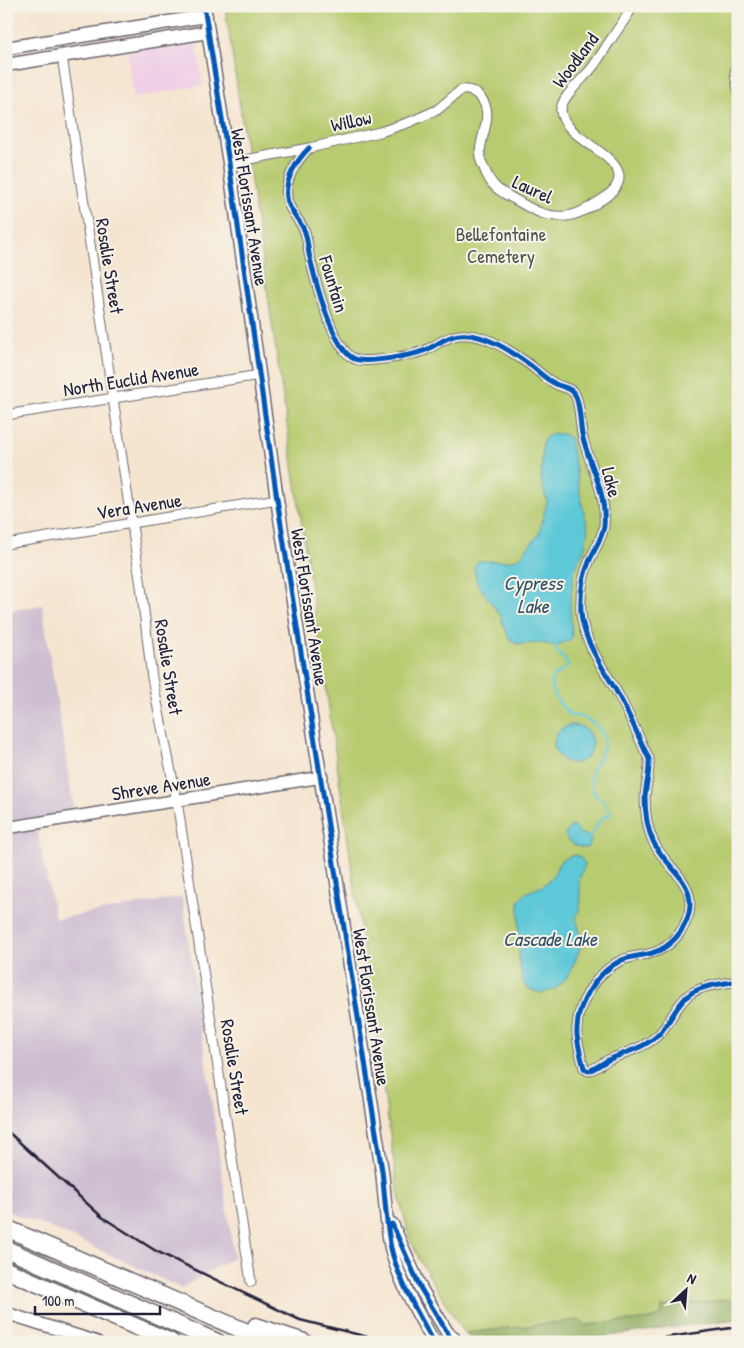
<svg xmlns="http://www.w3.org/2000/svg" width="744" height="1348" viewBox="0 0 744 1348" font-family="'Patrick Hand',sans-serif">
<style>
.built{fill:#efd0e6}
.industrial{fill:#cdbed2}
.green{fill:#b7cb6f;stroke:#6c7655}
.forest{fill:#91af62;stroke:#5a684e}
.water{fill:#5dc8d8;stroke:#40758a}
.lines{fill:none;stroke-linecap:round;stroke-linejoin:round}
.stream{stroke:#5dc8d8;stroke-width:2.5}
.minor-casing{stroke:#6c666f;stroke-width:11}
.tertiary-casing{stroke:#6c666f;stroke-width:14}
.secondary-casing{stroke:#6c666f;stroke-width:15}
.motorway-casing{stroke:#6c666f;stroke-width:19}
.minor{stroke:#fff;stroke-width:9}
.tertiary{stroke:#fff;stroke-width:11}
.secondary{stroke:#fff;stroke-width:12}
.motorway{stroke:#fff;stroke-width:16}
.rail{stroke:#22223b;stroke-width:2.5}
.cycleway-casing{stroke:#f7f3e8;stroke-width:8}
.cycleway{stroke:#0057b8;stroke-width:5}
.labels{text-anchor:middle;stroke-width:4;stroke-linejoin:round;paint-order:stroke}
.street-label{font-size:19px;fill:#22223b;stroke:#f7f3e8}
.park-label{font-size:19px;fill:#4f554b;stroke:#f7f3e8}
.water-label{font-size:20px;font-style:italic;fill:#34546a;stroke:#f7f3e8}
</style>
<rect width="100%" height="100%" fill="#f7f3e8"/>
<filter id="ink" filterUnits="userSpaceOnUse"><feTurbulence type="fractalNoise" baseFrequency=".02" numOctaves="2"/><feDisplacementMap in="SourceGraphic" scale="10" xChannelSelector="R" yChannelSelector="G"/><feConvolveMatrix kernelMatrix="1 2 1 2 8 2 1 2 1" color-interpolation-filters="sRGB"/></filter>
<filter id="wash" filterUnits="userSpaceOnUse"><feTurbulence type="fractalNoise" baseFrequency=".0096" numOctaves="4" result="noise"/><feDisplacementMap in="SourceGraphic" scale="20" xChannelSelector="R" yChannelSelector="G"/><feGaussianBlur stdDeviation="1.12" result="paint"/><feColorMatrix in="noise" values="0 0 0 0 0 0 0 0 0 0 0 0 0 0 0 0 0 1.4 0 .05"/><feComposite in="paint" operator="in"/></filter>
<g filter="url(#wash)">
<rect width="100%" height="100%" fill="#f5e5d0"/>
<!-- built -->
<path class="built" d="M191,42L195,43L197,47L203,85L134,98L127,52Z"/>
<!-- industrial -->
<path class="industrial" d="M42,605L74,810L37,830L55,919L182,897L234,1257L181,1288L61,1232L6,1211V611Z"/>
<!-- green -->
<path class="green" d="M225,6H738V1303L728,1299L662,1307V1315L652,1319L586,1325L578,1320L466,1333L461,1329L420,1261L410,1239L399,1197L326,688Z"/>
<!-- forest -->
<path class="forest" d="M728,1299L738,1303V1319L561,1342H472L466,1333L578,1320L586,1325L652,1319L662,1315V1307Z"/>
<!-- water -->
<path class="water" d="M554,433L566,435L570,438L583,509L588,528L585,547L574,572L570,604L572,636L570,640L556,646L541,643L518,644L513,642L508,636L500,615L477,583L474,568L478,561H509L519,558L539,534L547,501L541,479L543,441L545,438Z
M554 744a19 19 0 1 1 38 0a19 19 0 1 1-38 0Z
M571,826L576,828L580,834C587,834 589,836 591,842L587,848C578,848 568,843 565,834Z
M574,855L579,856L585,864L579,880L581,902L576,919L581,936V945L576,959L566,979L554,990L541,993L534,991L527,988L522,979L519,958V901C524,891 533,891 542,886C552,880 556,871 561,860Z"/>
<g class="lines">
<!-- stream -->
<path class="stream" d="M556,646V650L568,664C565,674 554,672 551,680C551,694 560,705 570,715C587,716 610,729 603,750C601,758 593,764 592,771C590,778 592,789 595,795L603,800L611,814L602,818L589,838"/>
</g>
</g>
<g filter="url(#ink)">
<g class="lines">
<!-- minor casing -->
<g class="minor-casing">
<path id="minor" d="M62,56L141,586L152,678L177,801L251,1282
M738,60L735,74L738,89
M309,148C297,160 284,180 287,198C288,210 301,221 305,232C307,239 308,246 309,254C314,276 333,352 355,359C367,364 416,355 428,349C438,344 447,336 459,335C483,332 511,351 530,365C538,371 545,379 554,383C560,387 568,387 573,392C580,398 580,424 582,434C589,466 607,491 604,526C602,539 594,550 589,562C582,578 580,596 581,613C584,644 605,670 619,696C630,716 639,738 649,759C650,772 646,784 645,797C645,812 647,828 653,841C665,868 696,880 689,913C684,932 670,948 652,953C642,956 631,956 622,960C596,972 575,1006 577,1035C578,1046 581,1057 584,1068L588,1071C595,1069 601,1064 608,1060C625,1052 645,1048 659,1034C671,1022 676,1004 690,994C703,985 722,984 738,981
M229,163L309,148L380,132L410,122L437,110L461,90C468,89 474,91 479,96C497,113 478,138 480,157C480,160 483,165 484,168C493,191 501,191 521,203C536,212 549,218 567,216C577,215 589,208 598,202C661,164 563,145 561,111C560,98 583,79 591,69C599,59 605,48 612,38C619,27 627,17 633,6
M6,415L260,375
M6,544L277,499"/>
</g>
<!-- tertiary casing -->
<g class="tertiary-casing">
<path id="tertiary" d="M6,828L322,777
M6,1313L97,1342"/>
</g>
<!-- secondary casing -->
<g class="secondary-casing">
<path id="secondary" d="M204,6L229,163L277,499L382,1171C385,1196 386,1224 391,1248C398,1279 418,1315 434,1342
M6,48L206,16
M6,65L208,32
M392,1224L421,1289L453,1342"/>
</g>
<!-- motorway casing -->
<g class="motorway-casing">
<path id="motorway" d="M6,1228L270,1342
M6,1249L217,1342
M6,1270L171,1342
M256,1326L304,1342
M450,1337L454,1342"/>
</g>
<!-- minor -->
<use href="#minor" class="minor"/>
<!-- tertiary -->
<use href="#tertiary" class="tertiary"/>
<!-- secondary -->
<use href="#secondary" class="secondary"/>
<!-- motorway -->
<use href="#motorway" class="motorway"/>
<!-- rail -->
<path class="rail" d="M6,1130L102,1217L156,1251L300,1320L388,1342
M634,1342L738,1327"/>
<!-- cycleway casing -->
<g class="cycleway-casing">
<path id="cycleway" d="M204,6L229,163L277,499L382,1171C385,1196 386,1224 391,1248C398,1279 418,1315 434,1342
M309,148C297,160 284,180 287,198C288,210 301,221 305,232C307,239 308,246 309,254C314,276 333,352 355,359C367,364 416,355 428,349C438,344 447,336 459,335C483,332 511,351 530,365C538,371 545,379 554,383C560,387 568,387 573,392C580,398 580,424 582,434C589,466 607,491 604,526C602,539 594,550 589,562C582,578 580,596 581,613C584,644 605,670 619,696C630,716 639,738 649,759C650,772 646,784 645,797C645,812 647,828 653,841C665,868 696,880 689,913C684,932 670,948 652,953C642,956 631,956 622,960C596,972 575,1006 577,1035C578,1046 581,1057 584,1068L588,1071C595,1069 601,1064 608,1060C625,1052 645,1048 659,1034C671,1022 676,1004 690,994C703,985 722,984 738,981
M392,1224L421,1289L453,1342"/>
</g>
<!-- cycleway -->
<use href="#cycleway" class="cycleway"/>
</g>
</g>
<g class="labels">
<!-- street labels -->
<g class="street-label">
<text transform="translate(575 60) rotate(-53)" y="7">Woodland</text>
<text transform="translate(351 121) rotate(-12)" y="7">Willow</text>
<text transform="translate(533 189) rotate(25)" y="7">Laurel</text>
<text transform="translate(250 207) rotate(81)" y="7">West Florissant Avenue</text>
<text transform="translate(110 266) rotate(81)" y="7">Rosalie Street</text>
<text transform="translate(334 284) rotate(73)" y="7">Fountain</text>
<text transform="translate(131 379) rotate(-9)" y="7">North Euclid Avenue</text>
<text transform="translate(612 482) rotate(76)" y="7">Lake</text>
<text transform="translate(139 506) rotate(-9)" y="7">Vera Avenue</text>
<text transform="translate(310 607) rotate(81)" y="7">West Florissant Avenue</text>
<text transform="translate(169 667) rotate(81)" y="7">Rosalie Street</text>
<text transform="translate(161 786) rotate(-9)" y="7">Shreve Avenue</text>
<text transform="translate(372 1007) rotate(81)" y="7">West Florissant Avenue</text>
<text transform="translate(235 1067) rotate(81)" y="7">Rosalie Street</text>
</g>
<!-- park labels -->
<g class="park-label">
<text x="501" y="241">Bellefontaine<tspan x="501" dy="22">Cemetery</tspan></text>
</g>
<!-- water labels -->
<g class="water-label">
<text x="533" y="590">Cypress<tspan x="533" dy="23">Lake</tspan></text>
<text x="550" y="946">Cascade Lake</text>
</g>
</g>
<!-- margin -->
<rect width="744" height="1348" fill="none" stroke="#f7f3e8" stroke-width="25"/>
<!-- north arrow -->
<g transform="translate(686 1290) rotate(26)" stroke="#f7f3e8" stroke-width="4" paint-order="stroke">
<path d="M0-4L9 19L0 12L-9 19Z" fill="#22223b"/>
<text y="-8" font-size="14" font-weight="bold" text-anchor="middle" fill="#22223b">N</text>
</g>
<!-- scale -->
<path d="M35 1306v8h125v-8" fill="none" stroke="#22223b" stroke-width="2.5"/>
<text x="42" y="1306" font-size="15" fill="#22223b" stroke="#f7f3e8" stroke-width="4" paint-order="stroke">100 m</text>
</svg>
